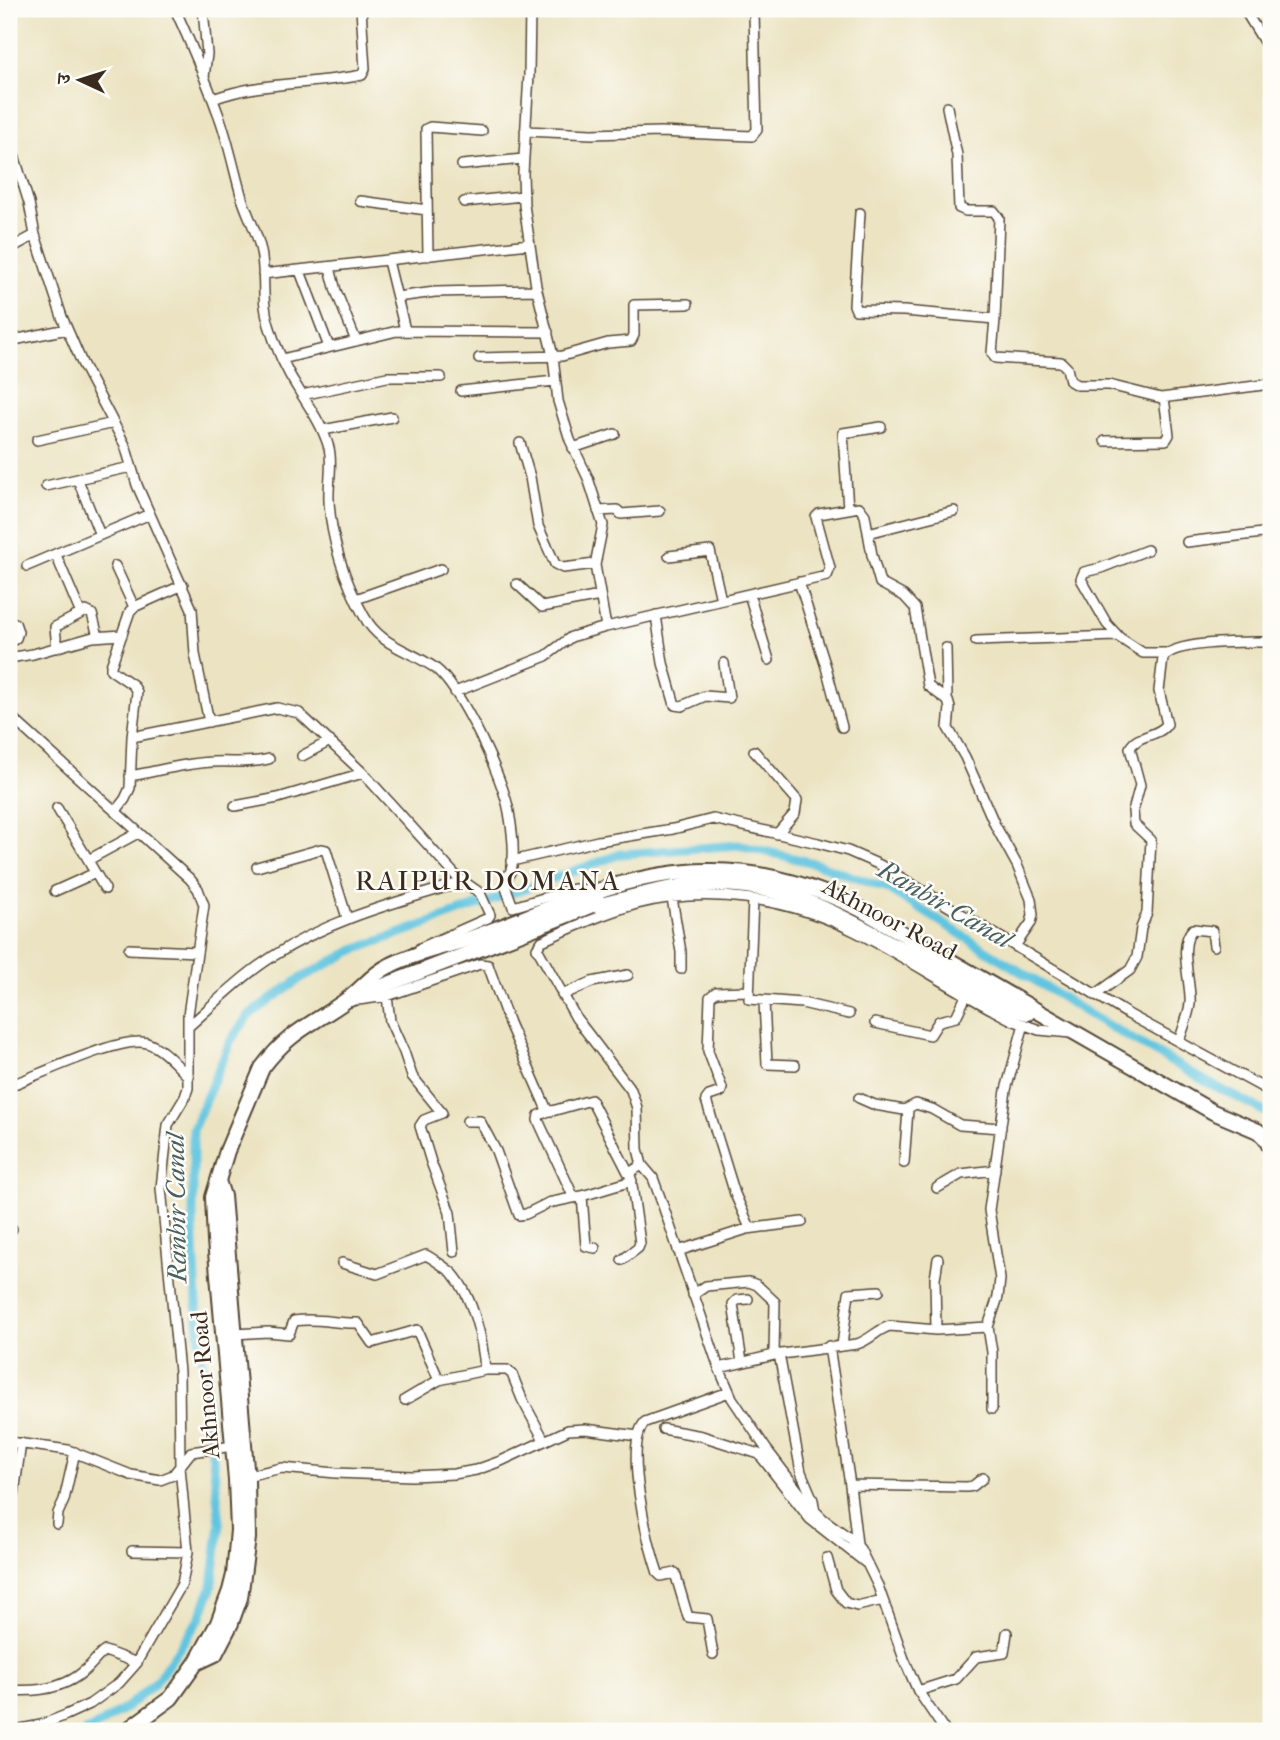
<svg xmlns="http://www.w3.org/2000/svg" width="1280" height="1740" viewBox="0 0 1280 1740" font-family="'IM FELL French Canon','Noto Serif Devanagari',serif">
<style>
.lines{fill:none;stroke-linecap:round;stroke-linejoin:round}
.canal{stroke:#62c5df;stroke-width:9}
.minor-casing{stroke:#554636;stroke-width:12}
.primary-casing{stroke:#554636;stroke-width:18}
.trunk-casing{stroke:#554636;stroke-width:18}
.minor{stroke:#fff;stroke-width:9}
.primary{stroke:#fff;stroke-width:14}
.trunk{stroke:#fff;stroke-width:14}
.labels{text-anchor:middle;stroke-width:5;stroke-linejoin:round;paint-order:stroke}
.street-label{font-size:24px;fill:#3b2a1e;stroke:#fdfcf7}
.water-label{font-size:26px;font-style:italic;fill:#496062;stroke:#fdfcf7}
.quarter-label{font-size:28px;letter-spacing:2px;fill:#3b2a1e;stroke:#fdfcf7}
</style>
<rect width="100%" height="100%" fill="#fdfcf7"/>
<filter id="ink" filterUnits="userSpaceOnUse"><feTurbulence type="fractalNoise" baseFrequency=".0143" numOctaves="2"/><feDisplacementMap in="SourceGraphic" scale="14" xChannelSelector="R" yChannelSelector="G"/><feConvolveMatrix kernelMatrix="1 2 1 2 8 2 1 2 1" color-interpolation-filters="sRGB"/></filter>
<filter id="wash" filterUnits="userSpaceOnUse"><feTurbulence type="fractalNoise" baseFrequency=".00686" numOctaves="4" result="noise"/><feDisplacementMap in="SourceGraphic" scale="28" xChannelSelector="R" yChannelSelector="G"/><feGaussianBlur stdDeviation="1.57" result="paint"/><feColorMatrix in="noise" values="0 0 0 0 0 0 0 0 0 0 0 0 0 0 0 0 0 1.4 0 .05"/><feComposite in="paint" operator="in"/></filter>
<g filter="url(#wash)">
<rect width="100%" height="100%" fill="#ebe3c1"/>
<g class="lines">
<!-- canal -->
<path class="canal" d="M86,1731L94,1728L127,1707L155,1683L200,1618L212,1586L220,1523L198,1322L193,1225V1129L231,1040L249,1015L301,978L354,950L621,854L738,845L814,863L888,889L1095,1018L1205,1081L1271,1115"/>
</g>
</g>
<g filter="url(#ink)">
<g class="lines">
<!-- minor casing -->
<g class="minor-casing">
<path id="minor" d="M175,9C191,44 206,80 219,116C229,143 234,171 242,198C247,214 256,230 260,247C267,274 260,297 269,325C276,349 287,372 300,392C312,411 323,427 329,448C333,465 328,483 329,501C331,540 345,582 364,616C380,646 410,650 435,668C461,688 504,780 509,812C512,829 516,854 511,870C509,875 506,880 505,885L513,907L574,889L593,890
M203,9L207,54L204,77
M1244,9L1271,53
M213,99C261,81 312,85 362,75L365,69L361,9
M947,107L957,155L959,208L966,211H994L999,218L995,319
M525,131L592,134L660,132L752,136L757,130L754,13
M9,139L29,203L35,235L62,317L82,363L125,445L137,485L192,609L195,654L209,722
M462,165L523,159
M360,201L427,210
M464,202L523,196
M860,213L854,305L856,310L904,311L995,319L992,353L995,358L1061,362L1067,368L1070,381L1077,385H1109L1161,398L1271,384
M9,249L35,235
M428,256L426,129L430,127L482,131
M388,261L405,330
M330,268L336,291L356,341
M300,271L329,347
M263,274L529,244
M397,297L435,292L537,290
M9,341L67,329
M479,358L562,356L608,343L631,341L634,335V305L688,304
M282,359L397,331L548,332
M461,391L555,381
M302,395L387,377H441
M323,430L392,417
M37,440L114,423
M1105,441L1166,440L1169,435L1164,398
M520,443L530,477L538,526L555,564L563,568L595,564
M573,448L615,434
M78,480L100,535
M46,486L131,467
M848,509L843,433L881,427
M598,511L617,510L621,514L660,511
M868,533L954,511
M1187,542L1271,532
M1147,550L1101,568L1084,572L1081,579L1107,624L1120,638L1143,653H1166
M56,555L81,614
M669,556L710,551L721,600
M27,566L150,514
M115,566L134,607
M799,582L826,667L842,727
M517,584L542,607L600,596
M749,594L769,660
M356,599L441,569
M656,615L663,663L675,705L682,706L705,696L729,698L724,663
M606,627L827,576L830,568L816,517L819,514L859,507L865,515L872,555L880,583L904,596L915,608L928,686L948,701L950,708L948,728L965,757L995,825L1017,865L1031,899L1033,915L1031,923L1015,946
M976,641L1117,636
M9,643L16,638L18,632L15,623
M57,648L55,627L86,611L92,614L98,636
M946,648L947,700
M9,658L33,654L93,637L122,635
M455,692L546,656L571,637L606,627L595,565L603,525L588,478L570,440L558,401L553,356L536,286L524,205L523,173L529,75L530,9
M9,715L190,879L198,889L204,905L188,1015V1088L185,1097L168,1125L161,1188L179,1372L180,1467L188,1552L182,1584L135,1665L119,1683L90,1704L66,1715L41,1725L11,1731
M132,737L277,708L299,713L363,773L457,877L480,893L490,915L488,918L420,948
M754,751L797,800L795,813L777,834
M302,756L330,741
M130,776C158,771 185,763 213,762C233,761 249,764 269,759
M235,806L278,798L363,773
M57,808L89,861
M115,812L125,799L130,788L132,737L137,692L133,685L111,670V666L130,611L134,607L183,585
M512,861L598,841L673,829L713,819L818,843L848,851L880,865L1128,1014L1271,1092
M257,867L321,849L326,850L347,918
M105,889L90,864V859L138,833
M55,891L95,873
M672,898L681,952V969
M753,900L749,999L802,1003L849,1014
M129,949L197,952
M747,991L716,992L710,997L708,1051L722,1088L721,1092L709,1096L706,1100L735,1194L750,1228
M562,995L592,982L628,975
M1095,995L1130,970L1137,957L1141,928L1147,913L1151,840L1134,824L1133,811L1140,785L1130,748C1137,734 1159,737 1167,724L1159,691L1163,658C1174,640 1250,642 1271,642
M387,996L390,1021L404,1052L412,1076L442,1113L424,1120L420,1126L431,1162L450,1213L454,1252
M358,1000L387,996L480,964L488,965L509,1023L547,1110L552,1111L591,1100L631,1178L640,1243L638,1248L622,1260
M764,1001L767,1064L795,1065
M875,1023L930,1035L939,1021L956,1017L966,996
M188,1027C215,1003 242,976 272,957C330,919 397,902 463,882
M1179,1041C1183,1029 1188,1017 1190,1004C1192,984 1177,944 1193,929L1212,931L1214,946
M9,1086C37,1076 121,1035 147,1043C163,1048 177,1066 189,1077
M859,1098L875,1105L904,1110L916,1104L932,1109L960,1125L1001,1128
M549,1111L539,1115L538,1120L574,1198
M467,1121H480L496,1151L519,1215L526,1214L548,1203L582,1196L632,1181
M904,1163L908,1110
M642,1165L653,1178L661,1200L719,1368L732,1398L767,1450L809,1505L823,1519L851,1539L860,1549L878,1586L904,1659L918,1691L945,1731
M629,1173L642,1165L638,1149L637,1108L631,1090L576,1018L537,948L542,941C573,927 604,913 637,904C708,886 788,898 854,931C908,958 958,993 1012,1020L1039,1030L1071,1033
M937,1188L961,1174L995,1170
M582,1196L586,1246L595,1248
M9,1229H12
M678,1251L747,1229L802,1222
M342,1263L377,1274L426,1255C430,1257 451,1271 453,1274C473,1297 483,1340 485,1370
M693,1295L706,1286L749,1282L757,1285L775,1302L774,1355
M936,1330L935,1279L938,1259
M234,1334L268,1332L289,1334L294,1321C316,1317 337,1324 358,1323L372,1343L417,1330L439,1380
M842,1345L849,1293L879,1291
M829,1346L850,1485L857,1544
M779,1354L801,1472L813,1500L815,1512
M742,1362L733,1304L737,1300L748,1299
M719,1368L774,1355L857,1344C870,1340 878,1329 890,1326L936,1330L988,1327
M405,1400L439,1380L485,1370H507L512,1374L522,1399L544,1440
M992,1409V1352L988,1327L998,1297L1000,1279L989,1210L1006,1090L1024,1024
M663,1429L702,1436L759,1454L810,1519L866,1563
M9,1442L68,1450L131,1475L160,1480L173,1475L191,1452L233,1446
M246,1476L282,1468L336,1473L412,1476L454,1474L476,1470L501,1461L568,1430L585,1429L638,1436
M850,1485L967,1487L973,1486L983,1478
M14,1494L21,1443
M57,1524L58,1513L64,1500L75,1452
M132,1551L188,1552
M827,1558L836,1590L846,1603L857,1606L883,1600
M713,1654L707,1619L688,1617L675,1573L661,1576L658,1573C648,1543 623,1446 645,1422L729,1392
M9,1672L13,1690
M9,1690C35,1692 64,1689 84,1671C92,1665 97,1656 105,1651L137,1663
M918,1691L956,1679L976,1657L1004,1653L1007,1633
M139,1722L148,1731"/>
</g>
<!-- primary casing -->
<g class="primary-casing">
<path id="primary" d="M350,999C432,966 515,937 597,903"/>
</g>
<!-- trunk casing -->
<g class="trunk-casing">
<path id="trunk" d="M596,891L597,906C637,896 676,884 717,884C782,884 837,913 892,944C930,964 967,986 1004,1007L1028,1013
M196,1663L215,1654L231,1623L240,1598L248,1538L247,1480L223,1196L218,1181
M126,1731L171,1698L196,1663L218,1623L230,1591L234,1575L238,1530L236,1480L215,1241L213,1197L227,1151L262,1068C290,1030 314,1024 348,999C363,988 372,974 389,966C415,952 447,947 474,937C551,909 624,872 707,871C761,870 812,885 860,909L1213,1112L1258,1131L1266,1139L1271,1149"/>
</g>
<!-- minor -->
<use href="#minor" class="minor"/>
<!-- primary -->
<use href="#primary" class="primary"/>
<!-- trunk -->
<use href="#trunk" class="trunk"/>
</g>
</g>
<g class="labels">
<!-- street labels -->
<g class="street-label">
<text transform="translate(890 919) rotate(28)" y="8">Akhnoor Road</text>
<text transform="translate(205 1385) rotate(-95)" y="8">Akhnoor Road</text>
</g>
<!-- water labels -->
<g class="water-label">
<text transform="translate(945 904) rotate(30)" y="9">Ranbir Canal</text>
<text transform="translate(176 1208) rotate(-91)" y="9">Ranbir Canal</text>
</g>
<!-- quarter labels -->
<g class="quarter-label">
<text x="488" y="890">RAIPUR DOMANA</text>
</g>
</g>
<!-- margin -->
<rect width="1280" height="1740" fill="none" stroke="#fdfcf7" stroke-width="35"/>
<!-- north arrow -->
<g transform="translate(80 80) rotate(274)" stroke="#fdfcf7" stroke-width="5" paint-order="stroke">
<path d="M0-5L12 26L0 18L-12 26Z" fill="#3b2a1e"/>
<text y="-10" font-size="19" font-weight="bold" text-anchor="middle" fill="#3b2a1e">उ</text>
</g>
</svg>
